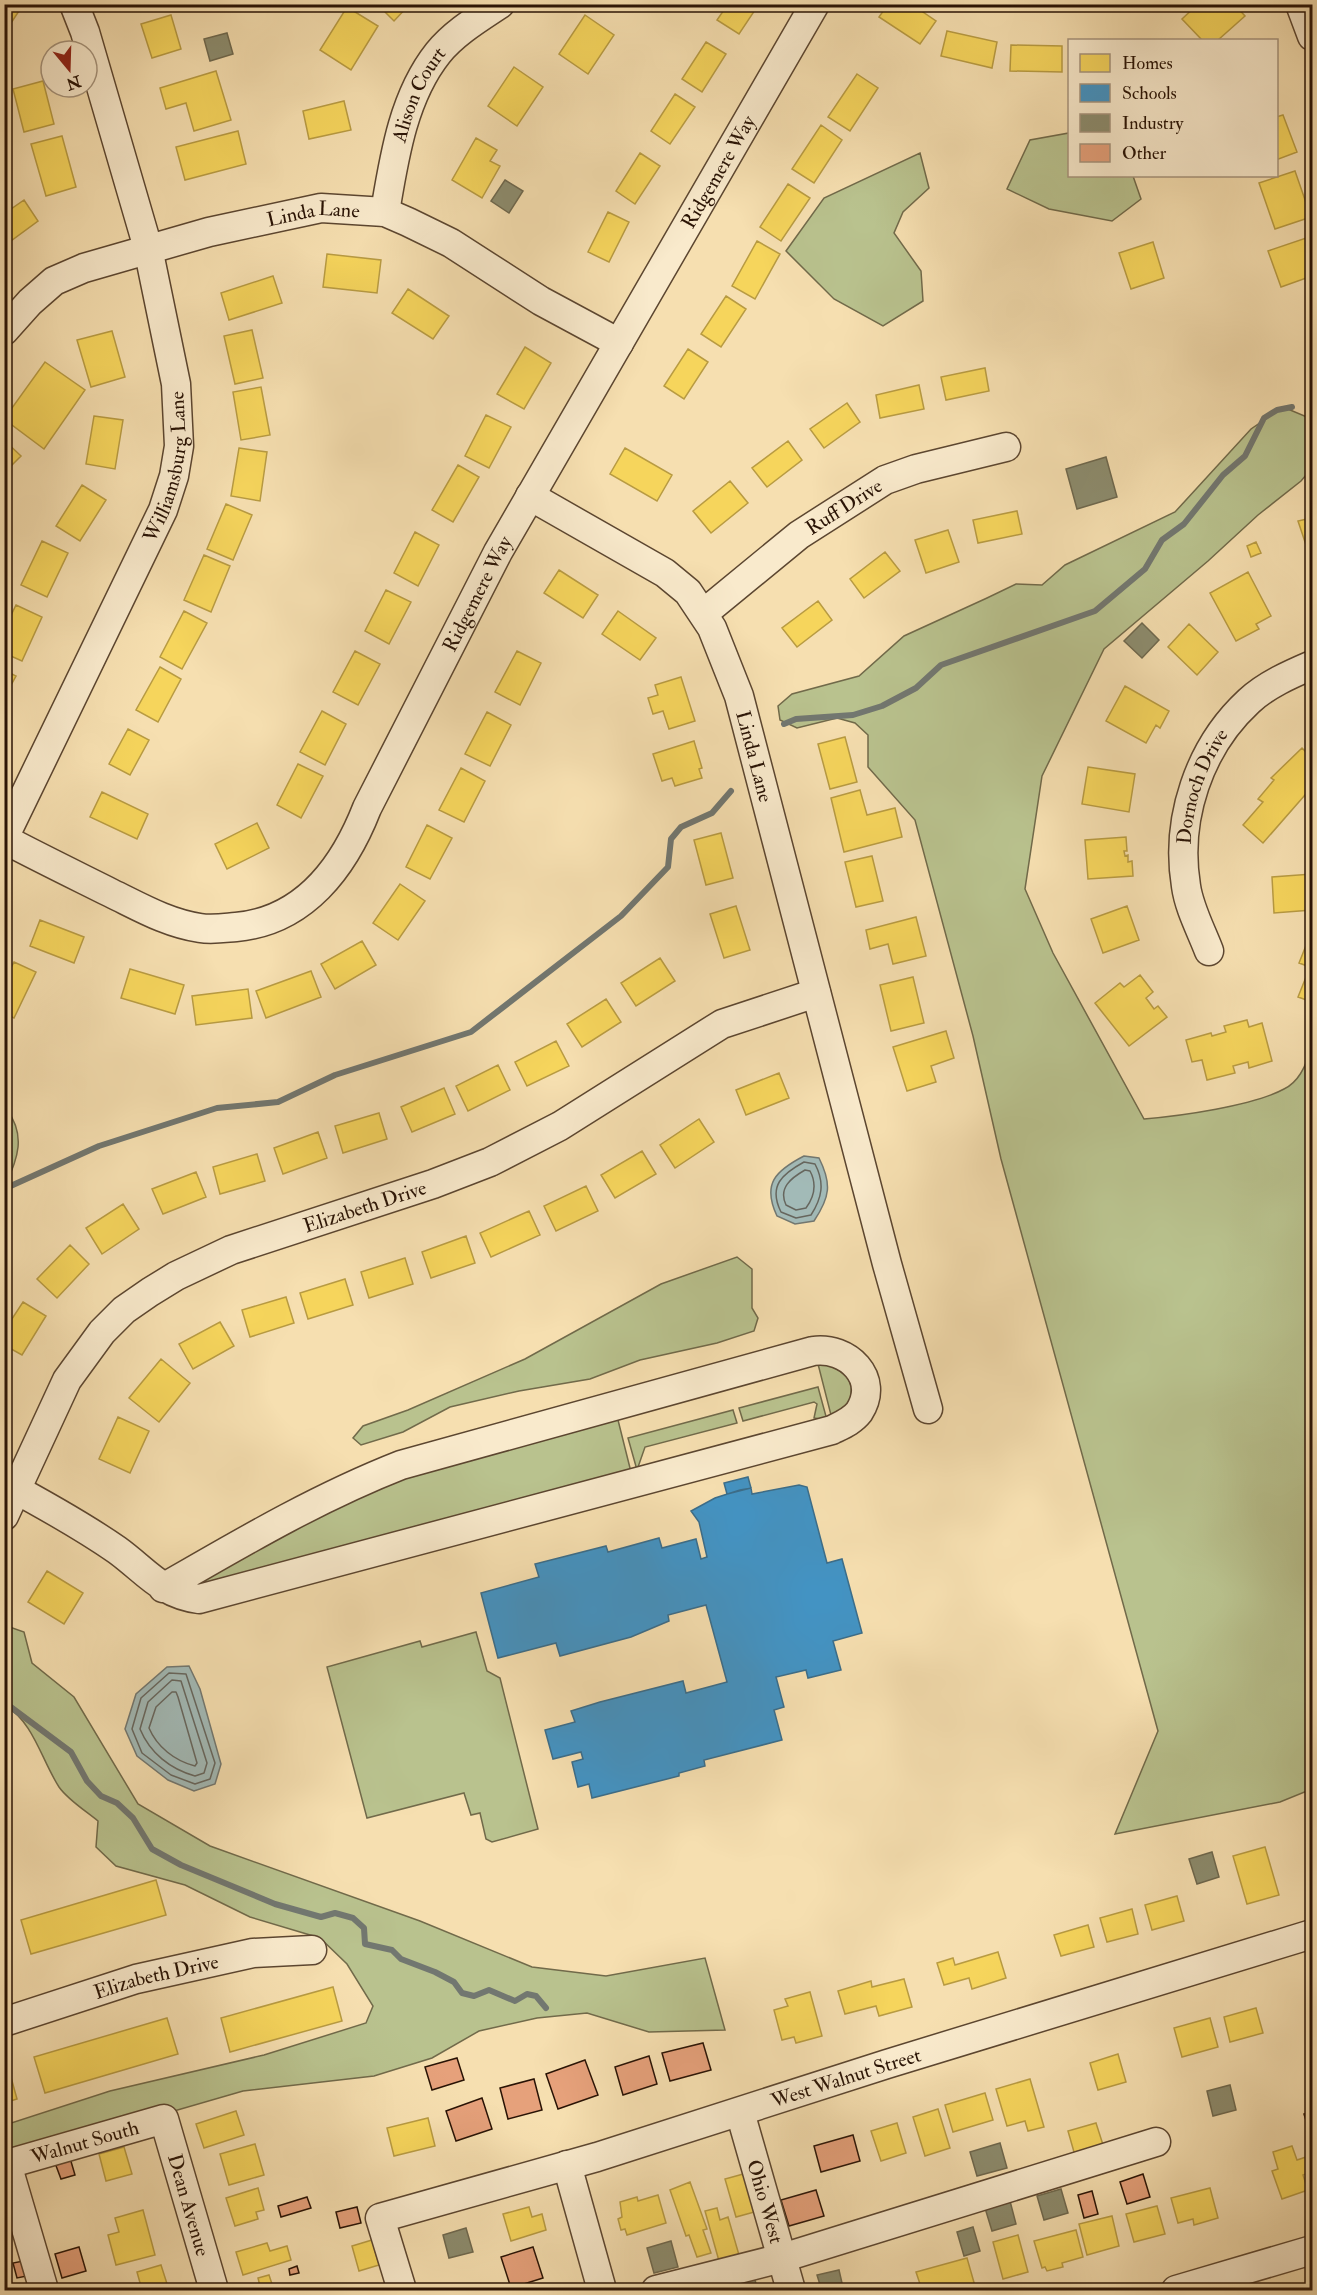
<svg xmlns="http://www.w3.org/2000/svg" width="1317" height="2295" viewBox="0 0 1317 2295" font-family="'IM FELL Double Pica',serif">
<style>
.green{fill:#b9c28e;stroke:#716a4a;stroke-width:1.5}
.water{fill:#a2bab7;stroke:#727770;stroke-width:1.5}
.homes{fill:#f6d55c;stroke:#b89b42;stroke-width:1.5}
.schools{fill:#4393c3;stroke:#3b6d8a;stroke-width:1.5}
.industry{fill:#8c8c6e;stroke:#6e684e;stroke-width:1.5}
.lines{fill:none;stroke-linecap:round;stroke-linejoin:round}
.shore{stroke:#66665e;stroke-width:1.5}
.stream{stroke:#727770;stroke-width:6}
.building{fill:#e6a17b;stroke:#291305;stroke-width:1.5}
.minor-casing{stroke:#5c4630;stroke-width:31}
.minor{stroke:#f9eacc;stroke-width:28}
.labels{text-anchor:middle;stroke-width:6;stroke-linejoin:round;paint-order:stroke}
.street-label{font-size:20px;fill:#291305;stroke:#f9eacc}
</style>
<rect width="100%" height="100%" fill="#f6dfb0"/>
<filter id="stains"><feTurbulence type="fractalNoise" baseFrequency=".00333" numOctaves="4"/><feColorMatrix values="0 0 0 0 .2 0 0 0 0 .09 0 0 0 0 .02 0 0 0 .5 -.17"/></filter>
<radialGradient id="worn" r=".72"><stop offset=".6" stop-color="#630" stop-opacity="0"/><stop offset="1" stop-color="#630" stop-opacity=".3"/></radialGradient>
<!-- green -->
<path class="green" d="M1069,133L1070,176H1133L1141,199L1112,221L1049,209L1007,189L1030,140Z
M920,153L929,188L903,212L894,233L921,271L923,301L883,326L834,299L786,251L824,198Z
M1283,407L1307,417L1312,436V468L1301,481L1258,515L1208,561L1104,649L1042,776L1025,889L1053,953L1144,1119C1180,1116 1253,1106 1284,1089C1301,1081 1308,1061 1312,1044V1789L1280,1802L1115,1834L1158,1731L1001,1159L973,1036L915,820L868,767V735L855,723L837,718L797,728L780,720L778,706L792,694L859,676L904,636L987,598L1016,584L1042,585L1065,565L1175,512L1251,429Z
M7,1110C26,1135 18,1159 5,1186L4,1112Z
M737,1257L752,1269V1308L758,1318L754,1331L717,1343L640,1360L590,1379L519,1391L450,1407L403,1432L361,1445L353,1438L363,1426L408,1410L525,1359L661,1284Z
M824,1362C845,1372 858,1380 848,1405L832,1419L818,1364Z
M818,1387L827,1420L814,1418L817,1404L814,1402L743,1421L739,1408Z
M733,1410L737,1423L645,1447L637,1470L628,1438Z
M617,1416L631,1472L206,1583L204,1581L208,1575L396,1477Z
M4,1625L24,1632L32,1663L74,1697L138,1804L210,1846L420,1921L532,1967L606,1976L705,1958L725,2030L649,2032L587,2013L537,2018L479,2031L432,2058L374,2076L243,2091L5,2160V2125L110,2091L264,2055L366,2023L373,2006L347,1964L320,1938L250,1917L185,1885L116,1866L96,1847L98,1821C86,1811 68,1800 59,1787C41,1759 34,1723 5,1705Z
M476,1632L487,1671L500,1678L538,1829L492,1842L486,1839L480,1813L471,1815L464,1793L367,1818L327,1667L420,1641L422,1647Z"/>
<!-- water -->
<path class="water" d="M804,1156L819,1158C832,1184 830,1197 814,1221L795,1224L777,1216C762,1184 775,1171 804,1156Z
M189,1666L200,1689L221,1764L215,1784L194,1791L168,1780L137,1756L125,1729L136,1694L167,1667Z"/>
<!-- homes -->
<path class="homes" d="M4,4L23,5L7,29L4,28Z
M377,4H410L394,21Z
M728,4H759L739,34L717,20Z
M888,4H911L936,21L920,44L879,17Z
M1198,4H1234L1245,16L1218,40H1202L1182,19Z
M347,7L378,26L351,70L320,50Z
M171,15L181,49L152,58L141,24Z
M585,15L614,35L588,74L559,54Z
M947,31L997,42L992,68L941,56Z
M706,42L726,54L702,92L682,79Z
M1011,45L1062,46V72L1010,71Z
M514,67L543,87L517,126L488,106Z
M216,71L231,120L194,131L186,103L166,109L160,88Z
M857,74L878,88L850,131L828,117Z
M43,81L54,124L24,132L13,89Z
M675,94L695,107L670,144L651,131Z
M344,101L351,130L309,139L303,111Z
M1283,115L1297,152L1276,160V117Z
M821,125L842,140L814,183L792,169Z
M238,131L246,164L185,180L176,147Z
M62,136L76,187L46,196L31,144Z
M476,138L497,150L490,161L500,166L482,198L452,180Z
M640,153L660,166L635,204L616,191Z
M1295,171L1311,217L1275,229L1259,183Z
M788,184L810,198L781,241L760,227Z
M24,200L38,221L4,246V214Z
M608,212L629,222L609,262L588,252Z
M1312,236V276L1281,287L1268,251Z
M757,241L780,254L755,299L732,286Z
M1153,242L1164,278L1131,289L1119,253Z
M327,254L381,260L377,293L323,287Z
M273,276L282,303L229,320L221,293Z
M408,289L449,316L433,339L392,313Z
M726,296L746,309L721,347L701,334Z
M252,330L263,378L235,384L224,336Z
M112,331L125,377L91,387L77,340Z
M525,347L551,363L524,409L497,394Z
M688,349L708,362L684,399L664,386Z
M45,362L85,390L44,449L4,419Z
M985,368L989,391L946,400L941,377Z
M919,385L924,409L880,418L876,395Z
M261,387L270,435L241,440L233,392Z
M847,403L860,422L824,448L810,429Z
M486,415L511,427L489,468L465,456Z
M94,416L123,420L115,469L86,464Z
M4,440L21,456L4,473Z
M788,441L802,460L767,487L752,468Z
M239,448L267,452L260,501L231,496Z
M625,448L672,475L657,501L610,474Z
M458,465L479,477L453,522L432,510Z
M730,481L748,503L711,533L693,511Z
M82,485L106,500L80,541L56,526Z
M226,504L252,515L233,560L207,549Z
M1017,511L1022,534L978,543L973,520Z
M1307,519L1312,547L1307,548L1298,521Z
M948,530L959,562L926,573L915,540Z
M415,532L439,545L418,586L394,573Z
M42,541L68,553L47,597L21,585Z
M1256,542L1261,553L1251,557L1247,546Z
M885,552L900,571L864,598L850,579Z
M204,555L230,566L211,612L184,600Z
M559,570L598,595L583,618L544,593Z
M1248,572L1271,616L1256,624L1259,629L1236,641L1210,593Z
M386,590L411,602L389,644L365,631Z
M818,601L832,620L797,647L782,628Z
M16,605L42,617L22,661L4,653V630Z
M184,611L207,623L182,669L160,657Z
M618,611L656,638L640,660L602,634Z
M1189,624L1218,652L1197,675L1168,647Z
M355,651L380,664L358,705L333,692Z
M517,651L541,663L520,705L495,692Z
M160,667L181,679L158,722L136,710Z
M4,670L16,676L4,698Z
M681,677L695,721L669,729L663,711L653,714L648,698L658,695L655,685Z
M1125,686L1169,711L1160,728L1156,725L1146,743L1106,721Z
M322,711L346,724L325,765L300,752Z
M487,712L511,725L490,766L465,754Z
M128,729L149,740L130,775L109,764Z
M845,737L857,782L830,789L818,744Z
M694,741L702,768L699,769L702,778L675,786L672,778L662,781L653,754Z
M1302,748L1312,758V787L1263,843L1243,825L1263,802L1258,799L1274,780L1271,778Z
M298,764L323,776L301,818L277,805Z
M1088,767L1135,774L1129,812L1082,804Z
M461,768L485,781L464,822L439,810Z
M860,790L867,815L895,808L902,837L844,852L831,798Z
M102,792L148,814L137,839L90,817Z
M257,823L269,848L227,869L215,844Z
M427,825L452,838L430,879L406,867Z
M721,833L733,878L706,885L694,840Z
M1126,837L1127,851H1124L1125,856L1128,855V862L1132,861L1133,876L1088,879L1085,840Z
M872,856L883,901L856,907L845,862Z
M1312,874V910L1274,913L1272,877Z
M400,884L425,901L398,940L373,923Z
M736,906L750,950L724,958L710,914Z
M1127,906L1139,940L1103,953L1091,919Z
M916,917L926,956L893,964L888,944L870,949L866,930Z
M40,920L84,937L74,963L30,946Z
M362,941L376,965L335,989L321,964Z
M1307,943L1312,945V1002L1298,997L1310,967L1299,963Z
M660,958L675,981L636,1006L621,983Z
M14,962L36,972L14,1018L4,1013V982Z
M130,969L184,985L175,1014L121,998Z
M311,971L321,997L266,1018L256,991Z
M1140,975L1153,992L1146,998L1154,1009L1158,1006L1167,1017L1129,1046L1095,1003L1120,983L1124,987Z
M913,977L924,1023L891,1031L880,985Z
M248,989L252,1018L196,1025L192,996Z
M606,999L621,1022L582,1047L567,1024Z
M1247,1020L1249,1027L1262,1023L1272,1061L1249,1068L1248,1062L1233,1066L1235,1073L1207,1080L1202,1060L1192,1062L1186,1040L1211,1033L1212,1036L1226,1032L1224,1026Z
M946,1031L954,1058L931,1066L936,1082L907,1091L893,1047Z
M556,1041L569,1066L527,1086L515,1062Z
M498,1065L510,1090L468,1111L456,1086Z
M779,1073L789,1098L746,1115L736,1090Z
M444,1088L455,1114L412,1132L401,1107Z
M379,1113L387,1139L343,1153L335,1126Z
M699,1119L714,1142L675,1168L660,1145Z
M318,1132L327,1158L283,1174L274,1148Z
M642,1151L656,1174L615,1198L601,1175Z
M257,1154L265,1181L220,1194L213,1167Z
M196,1172L206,1197L163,1214L152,1189Z
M586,1186L598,1211L556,1231L544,1206Z
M123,1204L139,1229L102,1254L86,1228Z
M529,1211L540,1235L491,1257L480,1233Z
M466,1236L475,1263L431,1278L422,1252Z
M70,1245L89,1264L57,1298L37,1279Z
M405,1258L413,1284L369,1298L361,1272Z
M345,1279L353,1305L308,1319L300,1293Z
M286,1297L294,1323L250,1337L242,1310Z
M23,1302L46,1316L22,1355L4,1345V1331Z
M220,1322L234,1346L193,1369L179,1344Z
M161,1359L190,1383L159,1422L129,1398Z
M118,1417L149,1431L130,1473L99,1459Z
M47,1571L83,1593L64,1624L28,1602Z
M1265,1847L1279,1895L1247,1904L1233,1856Z
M156,1880L166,1915L31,1954L21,1920Z
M1177,1896L1184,1921L1152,1930L1145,1905Z
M1132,1909L1138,1934L1107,1942L1100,1918Z
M1088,1925L1094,1947L1061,1956L1054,1935Z
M998,1952L1006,1978L972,1989L969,1978L944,1985L937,1963L953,1958L955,1965Z
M904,1979L912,2007L879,2016L876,2006L845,2014L838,1991L871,1981L872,1987Z
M333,1987L342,2021L230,2052L221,2018Z
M810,1992L822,2036L796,2043L794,2037L782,2040L774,2010L788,2006L785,1999Z
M1256,2008L1263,2033L1230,2042L1224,2017Z
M167,2018L178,2054L45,2093L34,2057Z
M1210,2018L1218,2047L1182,2057L1174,2028Z
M1118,2054L1126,2082L1098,2090L1090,2063Z
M9,2070L17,2099L4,2103V2071Z
M1030,2079L1044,2127L1028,2131L1025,2121L1007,2126L996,2089Z
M985,2093L993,2120L953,2132L945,2105Z
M938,2109L950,2148L925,2156L913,2117Z
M236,2111L244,2135L204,2148L196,2124Z
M428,2118L435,2146L394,2156L387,2128Z
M897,2123L906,2153L881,2161L871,2131Z
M1096,2123L1105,2151L1076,2159L1068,2131Z
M255,2144L264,2175L229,2185L220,2154Z
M1292,2146L1297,2160L1306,2157L1312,2172L1303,2175L1308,2190L1282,2199L1272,2171L1278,2169L1273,2152Z
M124,2147L132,2174L106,2181L99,2154Z
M747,2173L758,2211L736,2217L725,2179Z
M690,2182L707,2229L703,2230L711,2253L697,2257L689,2235L686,2236L670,2190Z
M258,2188L264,2210L256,2212L258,2219L235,2226L226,2198Z
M1210,2188L1218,2218L1194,2225L1193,2219L1178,2223L1171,2198Z
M658,2195L666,2223L627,2235L625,2229L621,2230L618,2219L622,2217L620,2202L637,2197L638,2201Z
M1157,2206L1165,2234L1134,2242L1126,2214Z
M529,2207L532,2217L542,2214L546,2230L511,2241L503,2214Z
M717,2208L720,2220L728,2217L739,2255L719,2261L705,2211Z
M143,2210L155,2255L116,2265L108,2235L119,2232L115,2218Z
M1112,2216L1119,2246L1087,2255L1079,2224Z
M1076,2230L1083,2257L1062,2263L1063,2267L1047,2271L1045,2267L1042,2268L1034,2241Z
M1018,2235L1028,2272L1003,2279L993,2242Z
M372,2240L379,2265L359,2271L352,2246Z
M267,2243L270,2251L287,2246L291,2260L243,2275L236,2252Z
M967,2258L975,2286L958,2290H922L916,2272Z
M161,2265L169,2290H142L137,2272Z
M269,2275L274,2290H261L258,2278Z"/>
<!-- schools -->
<path class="schools" d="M748,1477L751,1488L727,1494L724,1483Z
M799,1485L807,1487L827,1563L842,1559L862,1633L833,1641L841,1670L808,1678L806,1670L776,1677L784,1707L774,1710L782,1740L704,1760L705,1766L679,1773V1776L592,1798L589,1784L578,1787L572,1762L583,1759L581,1752L553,1759L545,1730L575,1722L571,1711L600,1702L683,1681L686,1693L727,1682L706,1605L668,1615L669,1621L631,1637L560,1656L556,1643L498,1658L481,1593L539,1577L535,1564L606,1546L608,1552L659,1538L662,1548L696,1539L701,1559L707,1557L699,1522L691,1511L715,1498L740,1490L751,1488L752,1494Z"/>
<!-- industry -->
<path class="industry" d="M227,33L233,54L210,61L204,39Z
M505,180L523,191L509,213L491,201Z
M1106,457L1117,497L1077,509L1066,469Z
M1142,623L1159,640L1142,658L1124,641Z
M1212,1852L1219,1877L1197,1884L1189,1859Z
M1230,2085L1236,2110L1213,2116L1207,2091Z
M1000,2143L1007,2168L977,2176L970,2152Z
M1061,2189L1068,2213L1044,2220L1037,2196Z
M1010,2201L1016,2224L992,2231L985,2208Z
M973,2227L980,2251L964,2256L957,2232Z
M466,2228L473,2252L449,2258L443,2235Z
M671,2241L678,2267L654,2273L647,2248Z
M839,2270L842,2283L821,2288L817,2275Z
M754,2277L758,2290H727L725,2284Z"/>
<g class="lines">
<!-- shore -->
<path class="shore" d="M804,1162L815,1164C825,1183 822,1198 811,1215L796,1218L781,1212C768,1186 782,1174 804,1162Z
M805,1170L810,1171C817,1184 814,1197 806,1208L796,1210L786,1205C778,1188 791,1178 805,1170Z
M169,1673L186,1674L215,1763L210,1779L195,1784L171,1775L142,1753L132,1729L141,1698Z
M172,1680L181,1681L207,1763L204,1773L195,1776C170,1769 150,1753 140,1729L148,1702Z
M172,1692H176L178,1697L197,1763L195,1766C175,1761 157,1747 149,1728L156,1707Z"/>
<!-- stream -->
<path class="stream" d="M784,724L796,719L853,715L882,706L916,688L941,665L1095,611L1145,569L1162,540L1184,524L1223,475L1245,456L1264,418L1277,410L1292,407
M4,1189L99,1146L217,1108L278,1102L335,1075L471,1032L621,916L668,867L671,839L681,827L712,813L731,791
M4,1702L71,1752L87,1781L101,1796L117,1803L133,1818L152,1849L181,1865L275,1904L321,1917L335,1913L353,1918L364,1928L365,1944L392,1950L401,1959L435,1972L454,1982L462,1993L474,1996L489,1990L515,2001L527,1994L536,1996L546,2008"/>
</g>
<!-- building -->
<path class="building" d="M703,2043L711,2070L670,2081L662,2053Z
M649,2056L657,2084L623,2095L615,2067Z
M457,2058L464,2080L432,2090L425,2067Z
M585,2060L598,2095L558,2109L546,2074Z
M534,2079L542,2110L508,2119L500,2088Z
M482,2098L492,2129L456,2141L446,2111Z
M1312,2112V2137H1311L1304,2114Z
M853,2135L860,2161L821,2172L814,2146Z
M70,2158L75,2175L61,2179L55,2163Z
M1143,2174L1150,2197L1127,2204L1120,2182Z
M816,2190L824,2216L789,2226L781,2200Z
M1092,2191L1098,2214L1084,2218L1078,2195Z
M307,2197L311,2208L281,2217L278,2206Z
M357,2207L361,2223L340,2228L336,2212Z
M79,2247L86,2271L62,2278L55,2254Z
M533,2247L543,2278L511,2288L501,2257Z
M23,2261L27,2276L17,2278L13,2263Z
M297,2266L299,2273L290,2275L289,2269Z"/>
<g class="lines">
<!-- minor casing -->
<g class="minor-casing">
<g id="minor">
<path d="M1300,4L1312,36"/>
<path id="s1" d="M385,212C394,158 403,97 438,53C454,33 479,18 500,4"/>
<path id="s2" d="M4,331L30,302L54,281L84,268L209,232L321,208L385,212L408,222L451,243L541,301L619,343"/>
<path id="s3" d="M530,496L665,573L688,592L712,628L739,696L887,1264L928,1409"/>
<path id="s4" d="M704,613L799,535L885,480L916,469L1006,447"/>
<path id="s5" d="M4,838L163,510L174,476L179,446L176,384L148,248L85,32L74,4"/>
<path id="s6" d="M4,839C40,858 75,875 111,893C140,907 167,923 200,928C212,930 224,928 236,927C304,921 344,867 367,808L498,552L815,4"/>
<path id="s7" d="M1209,951C1201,930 1189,908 1186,886C1175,819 1199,747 1249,701C1266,685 1291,674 1312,665"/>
<path d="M4,1483C43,1504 81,1525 117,1550C146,1571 161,1594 199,1599L832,1430C842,1425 852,1421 859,1412C881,1378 847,1346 813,1351L401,1465C317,1498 241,1543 163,1588"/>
<path id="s8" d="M4,1516L67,1380L102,1332L124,1310L150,1292L176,1276L231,1250L433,1184L490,1162L560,1126L722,1024L816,993"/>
<path id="s9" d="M4,2022L136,1979L253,1953L312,1950"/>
<path id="s10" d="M740,2112L791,2290"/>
<path d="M7,2164L44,2290"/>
<path id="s11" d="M4,2165L164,2119L214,2290"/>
<path d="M567,2165L602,2290"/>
<path id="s12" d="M402,2290L380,2218L597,2157L887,2064L1312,1934"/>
<path d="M656,2290L782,2258L1156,2142"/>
<path d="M1176,2290L1312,2250"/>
</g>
</g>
<!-- minor -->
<use href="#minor" class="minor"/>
</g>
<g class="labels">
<!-- street labels -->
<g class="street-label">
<text dy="7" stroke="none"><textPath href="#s1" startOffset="123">Alison Court</textPath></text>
<text dy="7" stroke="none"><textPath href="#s6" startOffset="1166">Ridgemere Way</textPath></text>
<text dy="7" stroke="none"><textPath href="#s2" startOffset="340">Linda Lane</textPath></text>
<text dy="7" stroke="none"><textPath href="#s5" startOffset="408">Williamsburg Lane</textPath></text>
<text dy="7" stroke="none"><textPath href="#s4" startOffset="176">Ruff Drive</textPath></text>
<text dy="7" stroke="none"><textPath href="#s6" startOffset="680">Ridgemere Way</textPath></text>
<text dy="7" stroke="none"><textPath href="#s3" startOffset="364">Linda Lane</textPath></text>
<text dy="7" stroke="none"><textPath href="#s7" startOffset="172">Dornoch Drive</textPath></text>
<text dy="7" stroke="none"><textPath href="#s8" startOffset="504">Elizabeth Drive</textPath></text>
<text dy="7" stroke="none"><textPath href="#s9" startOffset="159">Elizabeth Drive</textPath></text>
<text dy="7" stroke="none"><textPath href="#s12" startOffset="562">West Walnut Street</textPath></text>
<text dy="7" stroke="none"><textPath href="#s11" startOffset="84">Walnut South</textPath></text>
<text dy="7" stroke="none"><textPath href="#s10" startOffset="93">Ohio West</textPath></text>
<text dy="7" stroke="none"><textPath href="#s11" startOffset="256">Dean Avenue</textPath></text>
</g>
</g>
<!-- margin -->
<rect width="1317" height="2295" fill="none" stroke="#f6dfb0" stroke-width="24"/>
<rect x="6" y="6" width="1305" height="2283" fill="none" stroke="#291305" stroke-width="3"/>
<rect x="12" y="12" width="1293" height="2271" fill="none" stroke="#291305" stroke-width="1.5"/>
<!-- legend -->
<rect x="1068" y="39" width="210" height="138" fill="#f9eacc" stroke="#a6947c" stroke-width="1.5"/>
<rect x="1080" y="54" width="30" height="18" fill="#f6d55c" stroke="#a6947c" stroke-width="1.5"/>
<text x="1122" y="69" font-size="18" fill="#291305">Homes</text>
<rect x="1080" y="84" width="30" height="18" fill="#4393c3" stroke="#a6947c" stroke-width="1.5"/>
<text x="1122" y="99" font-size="18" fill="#291305">Schools</text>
<rect x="1080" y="114" width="30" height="18" fill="#8c8c6e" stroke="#a6947c" stroke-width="1.5"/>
<text x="1122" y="129" font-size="18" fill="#291305">Industry</text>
<rect x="1080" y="144" width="30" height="18" fill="#e6a17b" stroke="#a6947c" stroke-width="1.5"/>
<text x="1122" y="159" font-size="18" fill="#291305">Other</text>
<!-- north arrow -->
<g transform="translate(69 69) rotate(161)"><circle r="28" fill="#f9eacc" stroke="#a6947c" stroke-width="1.5"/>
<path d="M0-4.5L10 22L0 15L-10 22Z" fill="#8f2418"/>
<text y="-9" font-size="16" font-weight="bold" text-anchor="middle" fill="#291305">N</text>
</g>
<rect width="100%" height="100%" filter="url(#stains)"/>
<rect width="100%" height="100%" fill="url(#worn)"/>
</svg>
